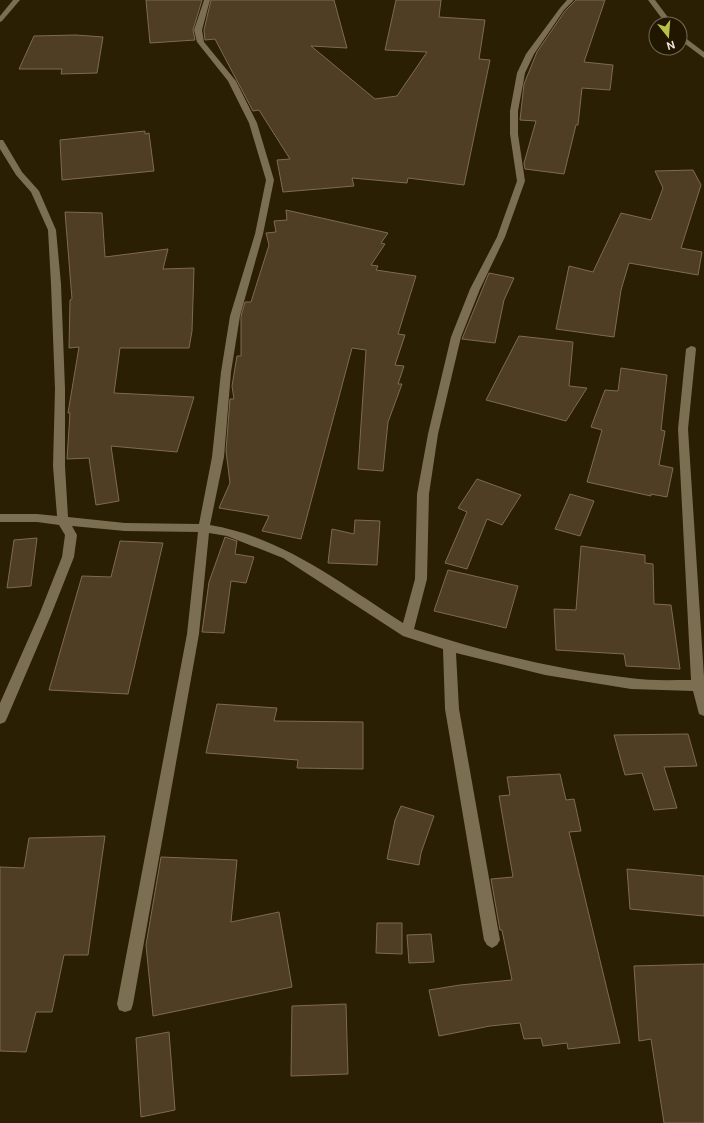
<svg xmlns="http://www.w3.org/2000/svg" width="704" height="1123" viewBox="0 0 704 1123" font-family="'DM Sans',sans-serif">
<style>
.building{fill:#4f3d24;stroke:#7e6b50}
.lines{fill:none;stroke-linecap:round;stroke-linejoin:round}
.minor{fill:#7b6e51;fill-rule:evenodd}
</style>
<rect width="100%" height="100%" fill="#2a1f03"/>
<!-- building -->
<path class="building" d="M146,0H202L193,30L195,40L150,43Z
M211,0H334L347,48L311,46L375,99L397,96L427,52L385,50L396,0H441L439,17L485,20L479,59L490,60L464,185L408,178L407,183L352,178L354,186L283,192L277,160L290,159L259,110L253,111L215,39L205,40L204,30Z
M576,0H605L584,62L613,65L610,90L582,88L578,125H576L564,174L525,169L524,163L536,121L520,120L524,84L537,52L565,11Z
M76,35L103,37L97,73L61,74L62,69H19L34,36Z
M145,131V134L149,133L154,171L62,180L60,140Z
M693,170L701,185L681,248L702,252L698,275L629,263L621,290L614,337L556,329L569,266L593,272L621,213L651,220L663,188L655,171Z
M286,210L388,233L381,243L385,244L371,265L378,266L376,270L416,276L398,334L405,335L395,365L404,366L398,384H402L388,422L383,471L358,469L366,350L352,348L301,539L262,531L269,516L219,508L230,483L226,451L230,399H234L232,386L237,356H241V316L245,302H251L269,245L266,233L276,232L274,221L287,220Z
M65,212L102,213L105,257L168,249L163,269L194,268L192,331L189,348H120L114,393L194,397L177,452L111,446L119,501L96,505L89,458L67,459L70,413H68L79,347L69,348L70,300L72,299Z
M489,273L514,278L504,300L495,343L462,339Z
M519,336L573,342L569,386L587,388L566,421L486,400Z
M621,368L667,375L661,430L665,431L659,465L673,468L667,497L651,494V496L587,482L602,430L591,427L605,390L618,391Z
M477,479L521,495L502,525L487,519L467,569L445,563L467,512L458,508Z
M570,494L594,501L580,536L555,529Z
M355,520L380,521L377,565L328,563L332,529L354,534Z
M225,537L237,541L235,554L254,557L246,583L231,581L224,633L202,632L209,582Z
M37,538L31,586L7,588L14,540Z
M120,541L163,543L128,694L49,690L82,576L111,577Z
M581,546L645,555V563L653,564L654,604L671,605L680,669L626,666L624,654L556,650L554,609L576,610Z
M448,570L518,586L506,628L434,611Z
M217,704L277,708L274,721L363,722V769L297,768L298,760L206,753Z
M688,734L697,766L664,767L677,808L654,810L642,773L625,775L614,735Z
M560,774L566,800L574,799L581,831L569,832L620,1043L568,1049L567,1043L543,1046L541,1038L524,1039L520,1023L490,1026L439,1036L429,990L460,985L512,980L502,930H500L491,879L513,877L499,796L510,795L507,777Z
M401,806L434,816L421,853L419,865L387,859L395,820Z
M105,836L88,955H64L52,1012H36L26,1052L0,1051V867L24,868L29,838Z
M161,857L237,860L231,922L279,912L292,987L153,1016L146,945Z
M627,869L704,876V916L630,909Z
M377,923H402V954L376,953Z
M431,934L434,962L409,963L407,935Z
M704,964V1123H664L651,1039L639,1041L634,966Z
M346,1004L348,1074L291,1076L292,1006Z
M169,1032L175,1110L141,1117L136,1038Z"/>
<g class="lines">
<!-- minor -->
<path class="minor" d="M13,0H20L2,21L0,22V16Z
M204,0H210L202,30L204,42L236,81L257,123L274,180L263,234L240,316L231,372L224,457L210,525C283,537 343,585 403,623L415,579L417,494L428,434L451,337L470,289L497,237L517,181L510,134V111L517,73L526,54L560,8L567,0H574L564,10L534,54L525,73L518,111V134L525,181L505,237L480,289L461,337L438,434L429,494L427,579L414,629C484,652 557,670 630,678C650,681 671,680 691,680L678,429L686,349L691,346L695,347L696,349L688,429L704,677V716L699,714L693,691L631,689L545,675L456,653L459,709L500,940L497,945L492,948L487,945L484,940L445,709L443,649L403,636L283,558L227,536L209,533L199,634L133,1004L131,1010L125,1012L119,1010L117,1004L187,634L198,532L125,531L72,526L77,535L74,557L51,615L7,718L5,722L0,724V703L39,615L62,557L65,535L59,525L37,522H0V514H37L57,516L53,466L55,389L51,284L48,230L31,192L16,175L0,149V140H3L22,172L39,191L56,230L61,284L65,389V466L68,517L125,523L199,524L212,457L221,372L230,316L255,234L266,180L249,123L228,81L197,42L194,30Z
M648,0H655L673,24H666Z
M680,34L704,52V58L680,40Z"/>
</g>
<!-- north arrow -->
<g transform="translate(668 36) rotate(163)"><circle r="19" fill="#211600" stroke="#736a56"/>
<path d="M0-3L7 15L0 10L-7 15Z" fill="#b8c147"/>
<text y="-6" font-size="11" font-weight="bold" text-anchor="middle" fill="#efe8d8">N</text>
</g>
</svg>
